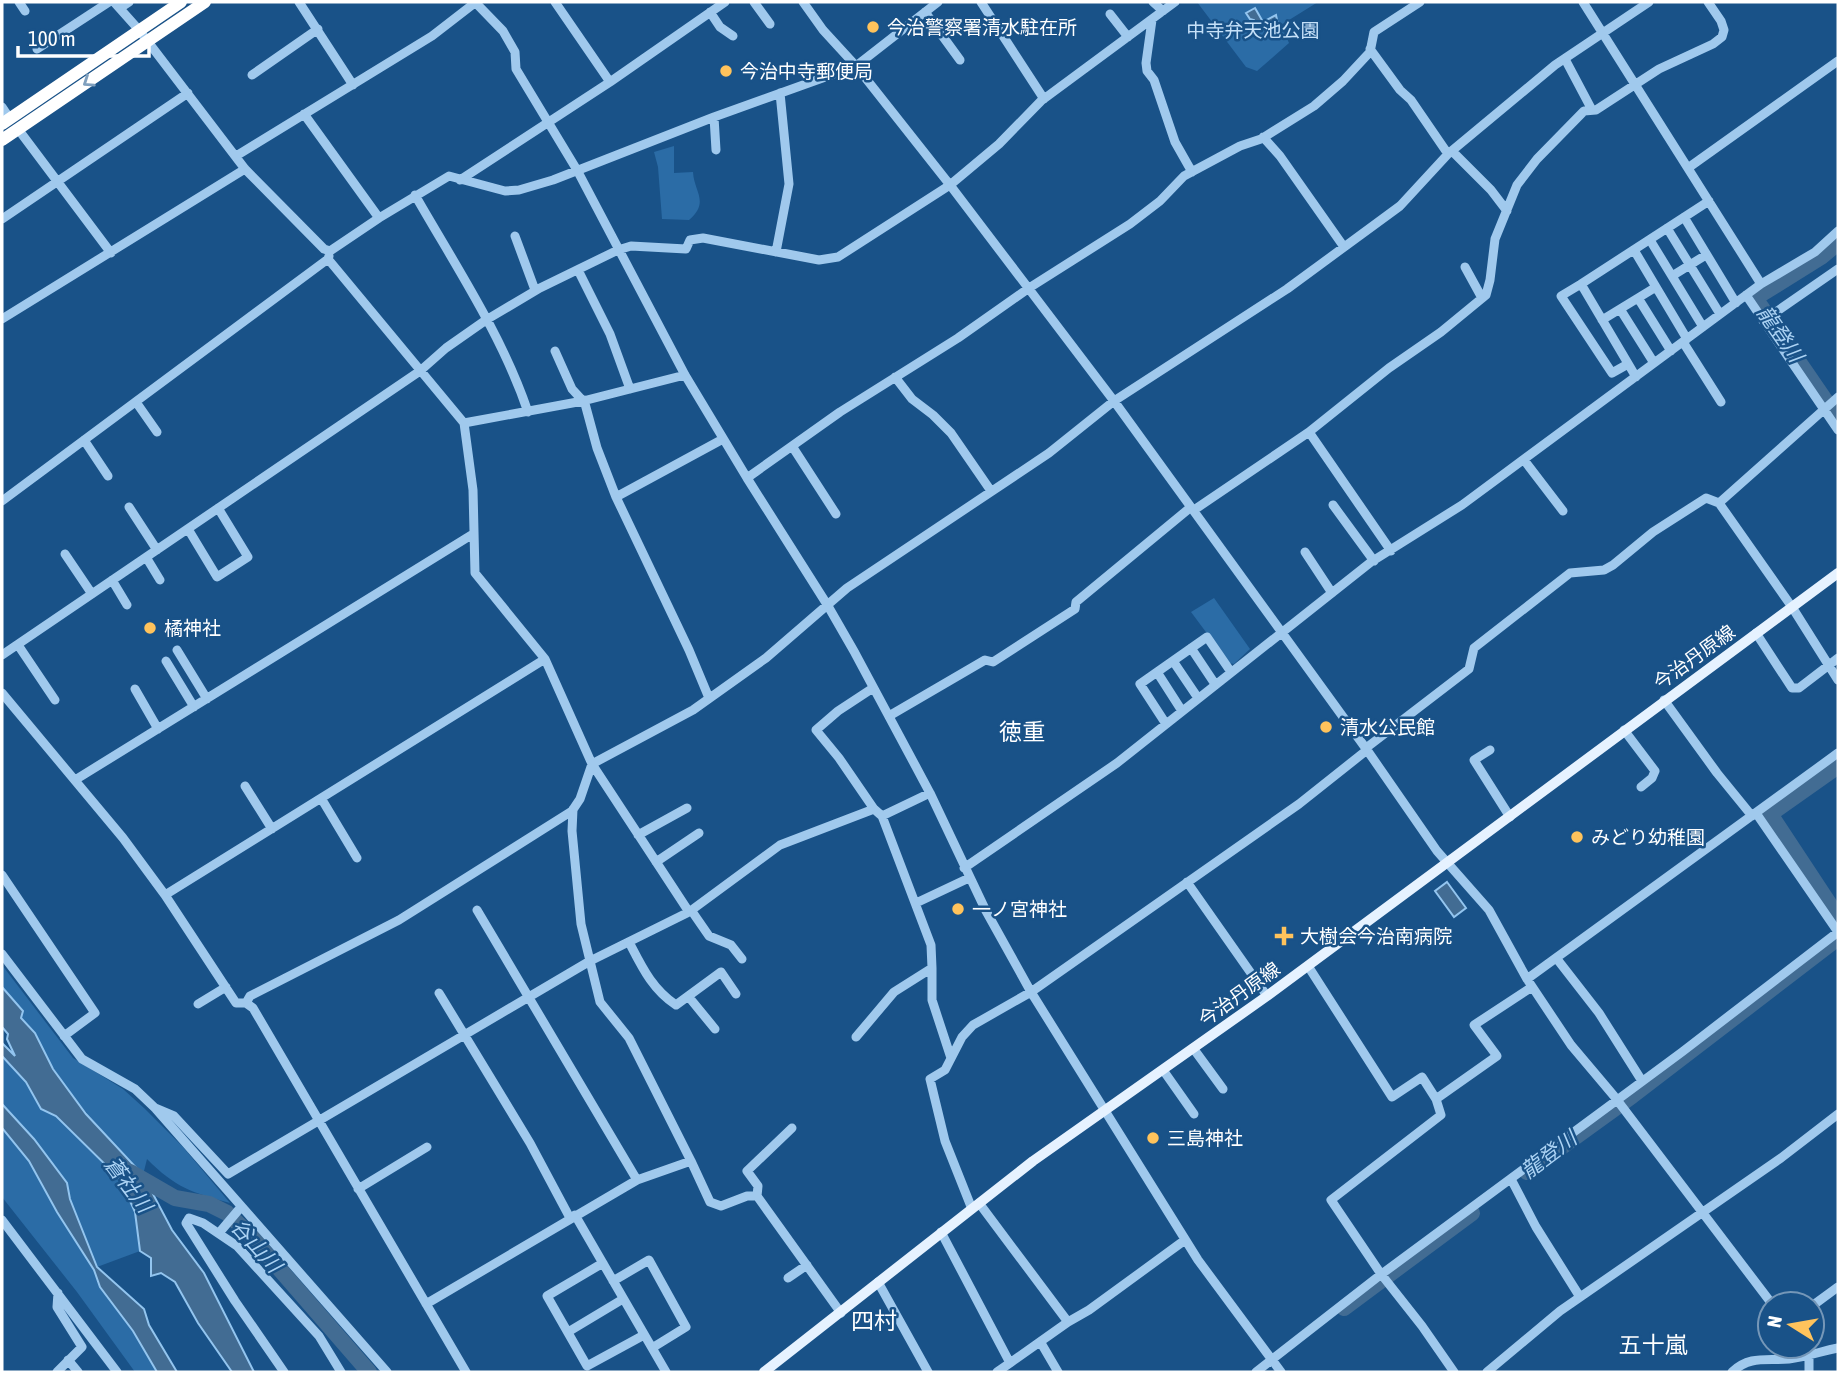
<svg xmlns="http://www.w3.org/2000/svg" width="1840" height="1374" viewBox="0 0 1840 1374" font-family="'Asap Condensed','Noto Sans JP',sans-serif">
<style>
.green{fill:#2b6ca6}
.water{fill:#426c93;stroke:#93c5ef;stroke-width:2}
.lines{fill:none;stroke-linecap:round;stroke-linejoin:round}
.river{stroke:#426c93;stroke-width:16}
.minor{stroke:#a0c9ed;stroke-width:9}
.major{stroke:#e6f2ff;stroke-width:10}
.highway{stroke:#fff;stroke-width:12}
.oneway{stroke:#80a0be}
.poi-dot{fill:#ffc35c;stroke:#195288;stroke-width:2.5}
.labels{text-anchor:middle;stroke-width:5;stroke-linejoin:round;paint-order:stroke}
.poi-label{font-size:19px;fill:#fff;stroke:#195288;text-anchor:start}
.park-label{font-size:19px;fill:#c6e1f9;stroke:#195288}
.street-label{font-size:19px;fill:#fff;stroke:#195288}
.water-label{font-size:21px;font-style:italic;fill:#acd3f4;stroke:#195288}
.quarter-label{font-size:23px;fill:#fff;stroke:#195288}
</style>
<rect width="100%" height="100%" fill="#195288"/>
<!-- green -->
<path class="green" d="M1197,2H1318L1281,25L1289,43L1257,71L1246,67Z
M674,146V173L693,172C694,192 710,202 689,220L662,219L658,167L654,152Z
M1214,598L1250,649L1234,664L1229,663L1191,612Z
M2,965L73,1058L123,1089L144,1108L183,1147L230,1203C191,1192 176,1188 147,1159L143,1175C111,1142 81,1109 56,1072C42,1053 38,1036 21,1018L23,1010L2,987Z
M2,1056L26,1082L41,1109L56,1116L120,1179L135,1212L140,1251L97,1267L70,1199L67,1183L34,1139L2,1104Z
M2,1128L29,1161L57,1212L94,1270L100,1287L133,1331L157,1372H135L77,1292L2,1197Z"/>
<!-- water -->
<path class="water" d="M1255,8L1263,22L1276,15L1279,30L1273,34L1266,27L1256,24L1254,20L1250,19L1246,13Z
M1447,882L1466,908L1454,917L1435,891Z
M2,987L23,1011L21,1018L35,1033L53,1069L86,1114L143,1175L172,1230L204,1273L254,1372H232L198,1323L175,1282L161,1273L151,1276V1258L140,1251L135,1212L120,1179L56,1116L41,1109L26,1082L2,1056V1043L15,1056L7,1039L8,1034L2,1027Z
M2,1104L34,1139L67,1183L70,1199L97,1267L144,1309L149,1325L177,1372H157L133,1331L100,1287L94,1270L57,1212L29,1161L2,1128Z"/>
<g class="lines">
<!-- river -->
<path class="river" d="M1838,243L1821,257L1755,298L1838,419
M1838,766L1770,814L1838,917
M130,1172L175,1198L209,1204L227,1213L250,1235L369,1372
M1527,1172L1632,1096L1838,938
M1344,1308L1472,1213"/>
<!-- minor -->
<path class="minor" d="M19,2L25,11
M114,2L139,30L245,169L324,249L330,251
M299,2L353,85
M475,2L503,31L515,52L516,69L577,170L685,375L747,478L828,606L855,653L930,793L986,911L1031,992L1198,1260L1281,1372
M555,2L610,82
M754,2L770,24
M803,2L823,30L856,66L950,185L1114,401L1367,750L1437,851L1489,910L1527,979L1571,1045L1614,1096L1772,1304
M981,2L1044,99
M1153,2L1163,11
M1583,2L1761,284
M120,8L129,2
M710,12L720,27L733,36
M925,12L960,60
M1110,14L1128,37
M1152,20L1146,63L1147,71L1154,80L1175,142L1192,172
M37,49L109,2
M1370,49L1400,90L1411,100L1448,154
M1565,59L1592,110
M252,75L318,29
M2,107L10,119
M304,114L379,218
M714,117L716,150
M18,129L111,253
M1263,137L1280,156L1344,247
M1452,151L1491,190L1507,211
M236,156L432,36L476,2
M1688,168L1838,61
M460,180L610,82L725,2
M415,195C455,265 502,335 528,412
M1684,217L1736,303
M2,219L188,93
M1667,228L1720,314
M515,236L535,290
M1650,240L1703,327
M330,251L379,218L449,176L505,191L519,190L553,180L714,117L856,66L938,2
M776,252L789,184L780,93
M328,259L464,423L473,490L475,573L545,659L592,764L689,912
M1465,267L1482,298
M578,270L610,334L630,389
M1672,276L1706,255
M1581,284L1561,296L1612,373L1628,364
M1656,287L1687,339
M1746,295L1838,430
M1638,298L1671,351
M1620,309L1654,363
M2,319L245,169
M1602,320L1656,287L1634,250
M1763,321L1838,269
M1683,342L1721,402
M555,351L572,389L583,401
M895,377L912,399L933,415L951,433L991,491
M1636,377L1581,284L1709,201
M1838,397L1719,503L1792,607L1838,680
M584,400L597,448L616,497L689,650L709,698
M136,402L157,432
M464,423L583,401L685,375
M1309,432L1391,551
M84,440L108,476
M792,446L836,514
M1524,460L1563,511
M747,478L840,412L958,338L1029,288L1130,224L1160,201L1184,176L1240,146L1261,139L1314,106L1343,81L1370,52L1374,32L1420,2
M616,497L723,439
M2,501L328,259L329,256
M1333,505L1374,561
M129,507L157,550
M1194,510L1309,432L1389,368L1441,332L1486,295L1490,280L1495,239L1517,185L1537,159L1584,111L1596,110L1659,69L1713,44L1722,37L1724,30L1721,21L1708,2
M188,529L217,577L248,557L218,508
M1305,552L1332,593
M65,554L92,594
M146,557L160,580
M112,580L127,605
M1756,633L1792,688H1799L1838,658
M18,645L55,700
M1191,648L1215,684
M177,650L207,699
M2,655L420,371L446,348L486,320L540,288L618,250L631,246L686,249L690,240L703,238L819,260L838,257L950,185L999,144L1041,101L1175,2
M166,661L194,707
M1173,661L1198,698
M1157,672L1182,711
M873,688L838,711L816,730L839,758L874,809
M135,689L158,729
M2,693L123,838L165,895L236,1003H246L253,1008L466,1372
M1664,700L1717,773L1752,816
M889,716L985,660L993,662L1075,609L1076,602L1191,507
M1166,724L1140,684L1207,637L1231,672
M1624,730L1655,771L1652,778L1641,787
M1366,748L1469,669L1474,648L1570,573L1604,570L1613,565L1653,532L1706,498L1719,503
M1490,750L1474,760L1510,817
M75,780L473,534
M245,786L272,829
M321,798L357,858
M573,809L572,831L581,924L600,1002L629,1038L691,1161
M1756,813L1838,932
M638,835L687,808
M656,862L699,833
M964,868L1117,763L1371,562L1462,505L1761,284L1815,252L1838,231
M2,875L95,1013L64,1036
M1187,882L1267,996
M165,895L545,659
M916,903L969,878
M477,910L637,1180
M691,910L709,936L731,945L742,959
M629,942C642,967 652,989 676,1005L721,972L736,994
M2,954L82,1059L135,1089L155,1108L387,1372
M1557,959L1599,1013L1642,1081
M1308,966L1392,1097L1422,1077L1436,1099L1441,1115L1331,1200L1381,1274L1422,1326L1454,1372
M932,968V1000L951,1058
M1527,979L1838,753
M439,993L530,1143L570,1218
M688,996L715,1029
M246,1003L250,996L399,920L572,811L580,799L592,764L693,710L766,658L847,588L1049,453L1114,401L1287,289L1400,206L1448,154L1555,65L1649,2
M198,1004L226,987
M856,1037L894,992L932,968L931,945L882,816
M1193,1048L1223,1089
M1163,1070L1194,1114
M1436,1099L1497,1056L1474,1025L1532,987
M155,1108L174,1116L228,1174L590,961L689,912L780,845L874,809L882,816L930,793
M1511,1179L1536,1227L1580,1297
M358,1189L427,1147
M757,1196L758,1186L747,1171L792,1128
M972,1209L945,1141L930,1079L945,1070L962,1037L973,1025L1031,992L1299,804L1367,750
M575,1215L666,1372
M2,1220L117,1372
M941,1232L1010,1363L1068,1322L979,1203
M219,1233L241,1207
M603,1263L547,1296L587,1366L644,1335
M788,1278L807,1265
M613,1281L649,1260L686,1327L652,1348
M878,1282L928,1372
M426,1304L637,1180L691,1161L710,1202L721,1206L747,1196H757L841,1313
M1812,1306L1838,1287
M1068,1322L1089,1310L1185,1240
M568,1332L623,1299
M1041,1343L1058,1372
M1804,1346L1809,1353V1372
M68,1360L78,1372
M57,1372L82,1347L57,1307L58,1293
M284,1372L235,1301L186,1223L189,1218L203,1223L237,1246L319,1336L341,1372
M997,1372L1010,1363
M1256,1372L1379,1276L1682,1052L1838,932
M1487,1372L1560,1311L1781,1158L1838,1114
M1732,1372C1750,1355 1767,1361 1789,1359C1806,1357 1822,1351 1838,1348"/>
<!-- major -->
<path class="major" d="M764,1372L1033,1161L1267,996L1838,573"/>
<!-- highway -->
<path class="highway" d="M2,124L181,2
M2,140L205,2"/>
</g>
<!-- one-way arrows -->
<defs><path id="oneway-chevron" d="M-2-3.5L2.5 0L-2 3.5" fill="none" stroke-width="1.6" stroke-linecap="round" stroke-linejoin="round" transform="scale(1.75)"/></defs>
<use class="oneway" href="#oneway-chevron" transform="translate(88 82) rotate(146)"/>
<!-- markers -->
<g class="poi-dot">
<circle cx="873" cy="27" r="7"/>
<circle cx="726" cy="71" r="7"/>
<circle cx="150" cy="628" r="7"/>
<circle cx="1326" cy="727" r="7"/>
<circle cx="1577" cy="837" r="7"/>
<circle cx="958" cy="909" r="7"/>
<path d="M1280.5 925.5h7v7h7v7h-7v7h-7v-7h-7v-7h7z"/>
<circle cx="1153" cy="1138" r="7"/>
</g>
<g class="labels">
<!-- poi labels -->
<g class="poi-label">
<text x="887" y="34">今治警察署清水駐在所</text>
<text x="740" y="78">今治中寺郵便局</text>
<text x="164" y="635">橘神社</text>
<text x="1340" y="734">清水公民館</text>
<text x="1591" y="844">みどり幼稚園</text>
<text x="972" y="916">一ノ宮神社</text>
<text x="1300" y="943">大樹会今治南病院</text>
<text x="1167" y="1145">三島神社</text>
</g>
<!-- park labels -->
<g class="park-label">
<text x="1253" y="37">中寺弁天池公園</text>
</g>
<!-- street labels -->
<g class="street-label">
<text transform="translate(1694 657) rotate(-36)" y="7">今治丹原線</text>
<text transform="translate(1239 994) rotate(-36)" y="7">今治丹原線</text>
</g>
<!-- water labels -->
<g class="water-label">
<text transform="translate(1780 334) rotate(55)" y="7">龍登川</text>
<text transform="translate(1549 1155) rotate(-37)" y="7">龍登川</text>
<text transform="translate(128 1185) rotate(53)" y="7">蒼社川</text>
<text transform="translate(256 1246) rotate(48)" y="7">谷山川</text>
</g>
<!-- quarter labels -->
<g class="quarter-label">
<text x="1022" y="740">徳重</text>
<text x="874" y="1329">四村</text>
<text x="1653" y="1353">五十嵐</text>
</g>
</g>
<!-- border -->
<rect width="1840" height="1374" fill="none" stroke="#ffffff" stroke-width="7"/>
<!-- north arrow -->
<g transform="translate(1791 1325) rotate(281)"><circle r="33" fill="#195288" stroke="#7597b8" stroke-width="2"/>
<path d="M0-5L12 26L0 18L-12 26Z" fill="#ffc35c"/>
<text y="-10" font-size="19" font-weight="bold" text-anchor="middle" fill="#ffffff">N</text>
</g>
<!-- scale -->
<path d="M18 46v10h131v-10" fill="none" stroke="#ffffff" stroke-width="3.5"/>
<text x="28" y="46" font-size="21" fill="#ffffff" stroke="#195288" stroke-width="5" paint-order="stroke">100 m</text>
</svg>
